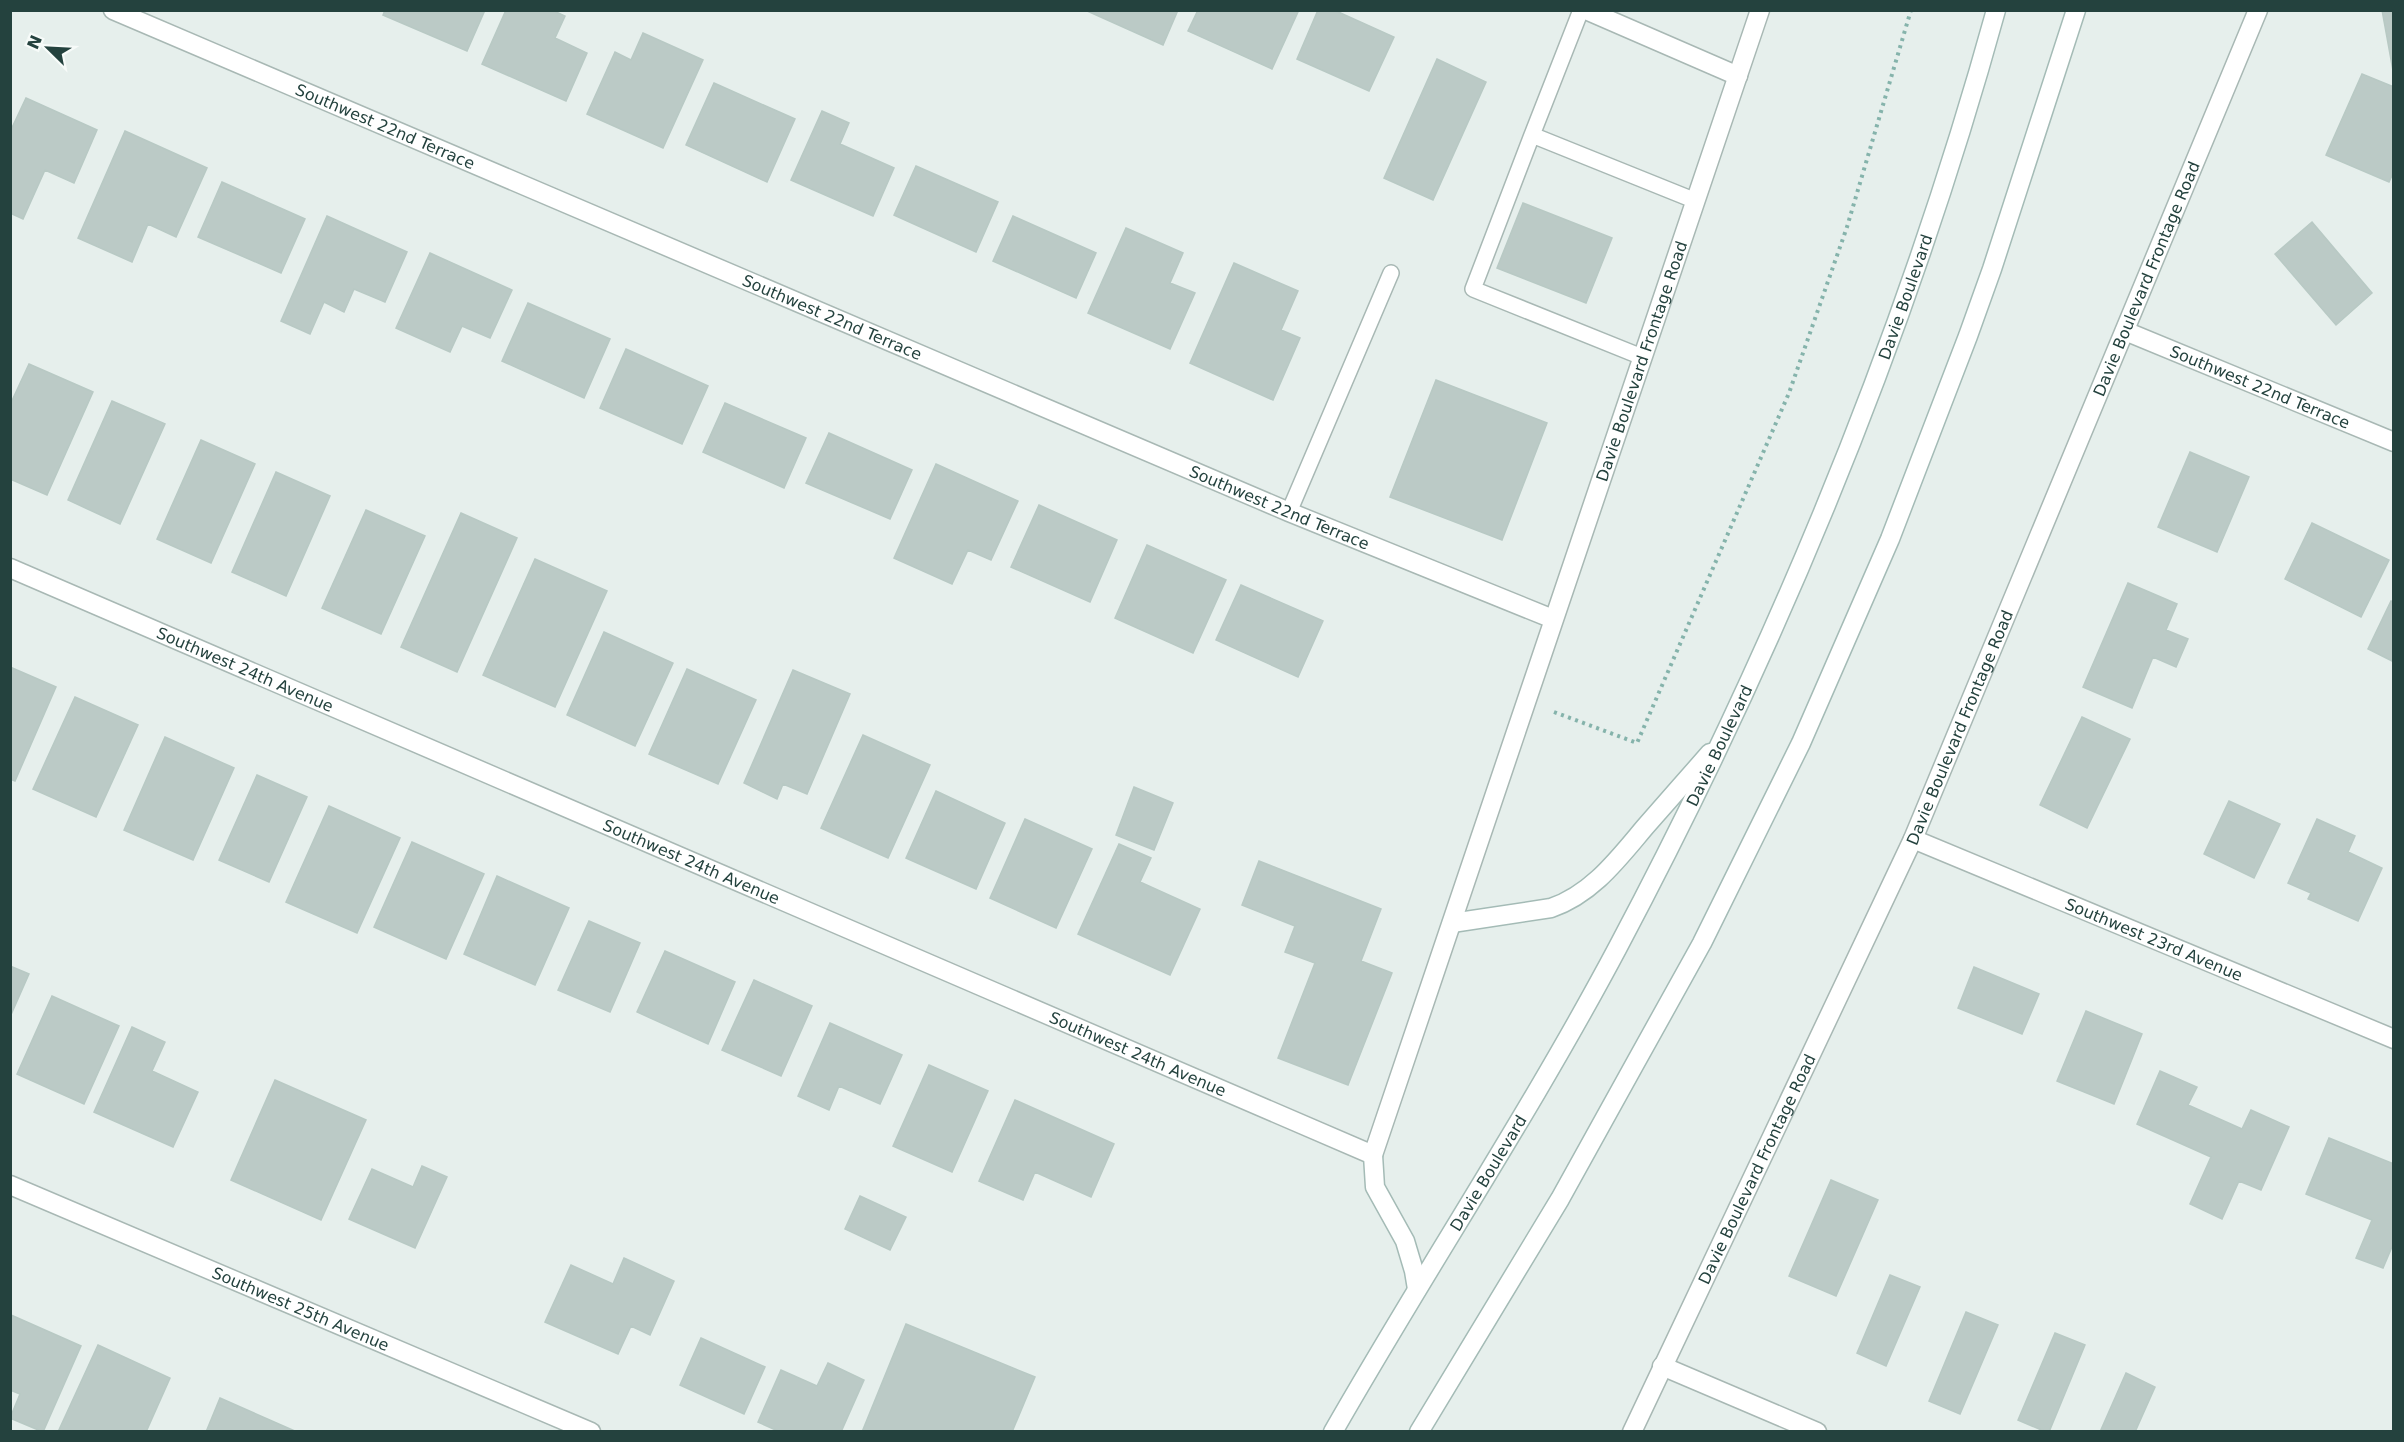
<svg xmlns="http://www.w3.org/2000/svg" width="2404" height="1442" viewBox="0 0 2404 1442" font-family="'DejaVu Sans',sans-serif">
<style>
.building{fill:#bbcac6;stroke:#b8c9c4;stroke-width:1.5}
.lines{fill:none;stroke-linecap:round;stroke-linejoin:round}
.lane-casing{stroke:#a8b8b4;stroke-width:18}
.street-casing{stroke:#a8b8b4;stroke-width:21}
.secondary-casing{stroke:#a4bbb6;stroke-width:21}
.path{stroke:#85b3ab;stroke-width:4;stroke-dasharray:3 4.5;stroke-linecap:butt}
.lane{stroke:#fff;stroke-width:15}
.street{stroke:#fff;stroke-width:18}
.secondary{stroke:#fff;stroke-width:18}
.labels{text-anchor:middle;stroke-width:6;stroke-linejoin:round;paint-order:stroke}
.street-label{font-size:16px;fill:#24423e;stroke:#f7fbf9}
</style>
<rect width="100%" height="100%" fill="#e6efec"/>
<!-- building -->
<path class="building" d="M385,10H485L467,51L383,15Z
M506,10H552L565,16L555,38L587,53L566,101L482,64Z
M1085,10H1178L1163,45Z
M1198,10H1296L1298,12L1272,69L1188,31Z
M1318,10H1334L1394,37L1369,91L1297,59Z
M2382,10H2394V76Z
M643,33L703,60L663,148L587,114L615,52L631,60Z
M1437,59L1486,82L1433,200L1384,178Z
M2362,74L2394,87V171L2389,182L2326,155Z
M714,83L795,119L767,182L686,145Z
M26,98L97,130L74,183L45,170L23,219L10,213V132Z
M822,111L849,123L840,144L894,168L873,216L791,180Z
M125,131L207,168L176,237L148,224L132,262L78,238Z
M916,166L998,202L976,252L894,215Z
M222,182L305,219L281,273L198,237Z
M1523,203L1612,238L1586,303L1497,268Z
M327,216L407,252L385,302L354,289L344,312L324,302L310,334L281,321Z
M1013,216L1096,253L1076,298L993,261Z
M2312,222L2372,293L2336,325L2275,254Z
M1126,228L1183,253L1170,283L1195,293L1170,349L1088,313Z
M430,253L512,290L490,338L462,326L450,352L396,328Z
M1234,263L1298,291L1281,330L1300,338L1273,400L1190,363Z
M528,303L610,339L584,398L502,361Z
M626,349L708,386L682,444L600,408Z
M29,364L93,392L47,495L10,479V405Z
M1436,380L1547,423L1502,540L1390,497Z
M112,401L165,424L120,524L68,500Z
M725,403L806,438L784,488L703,452Z
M829,433L912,470L890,519L806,483Z
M201,440L255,464L211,563L157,539Z
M2190,452L2249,477L2217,552L2158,527Z
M936,464L1018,501L991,560L968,550L952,584L894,558Z
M276,472L330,496L286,596L232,572Z
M1039,505L1117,540L1090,602L1011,567Z
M366,510L425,536L381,634L322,608Z
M461,513L517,538L457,672L401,647Z
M2312,523L2389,560L2361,617L2285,579Z
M1147,545L1226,580L1193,653L1115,618Z
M535,559L607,591L555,707L483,675Z
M2128,583L2177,604L2166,630L2188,639L2176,667L2153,657L2132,708L2083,687Z
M1241,585L1323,621L1298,677L1216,640Z
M2391,601L2394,602V662L2368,649Z
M604,632L673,663L635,746L567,715Z
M10,667L56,687L15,781L10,779Z
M687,669L756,700L718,784L649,754Z
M793,670L850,694L807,794L783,784L777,799L744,783Z
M75,697L138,725L96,817L33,789Z
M2082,717L2130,739L2087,828L2040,805Z
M863,735L930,765L888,858L821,828Z
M165,737L234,768L193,860L124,830Z
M257,775L307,797L269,882L219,860Z
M1134,787L1173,803L1154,850L1116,835Z
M936,791L1005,823L976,889L906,858Z
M2229,801L2280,824L2254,878L2204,854Z
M329,806L400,838L357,933L286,902Z
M1025,819L1092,849L1056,928L990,898Z
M2317,819L2355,836L2348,852L2382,868L2358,921L2308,899L2311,893L2288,883Z
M412,842L484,874L446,959L374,927Z
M1119,844L1151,858L1140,882L1200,909L1170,975L1078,934Z
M1259,861L1381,909L1361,961L1392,973L1348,1085L1278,1058L1315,963L1285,952L1295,926L1242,905Z
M497,876L569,908L535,985L464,954Z
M589,921L640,943L610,1012L558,990Z
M665,951L735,982L708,1044L637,1012Z
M10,966L29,974L10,1017Z
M1974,967L2039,994L2022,1034L1958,1008Z
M754,980L812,1006L781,1076L722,1050Z
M52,996L119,1026L84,1104L17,1074Z
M2086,1011L2142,1034L2114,1104L2057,1081Z
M830,1023L902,1055L880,1104L839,1086L829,1110L798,1096Z
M132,1027L165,1042L152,1071L198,1092L173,1147L94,1112Z
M929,1065L988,1091L952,1172L893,1146Z
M2160,1071L2197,1087L2188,1105L2242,1129L2251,1110L2289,1127L2261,1190L2239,1181L2222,1219L2190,1204L2211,1157L2137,1124Z
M275,1080L366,1120L321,1220L231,1180Z
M1015,1100L1114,1144L1091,1197L1035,1172L1023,1200L979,1181Z
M2329,1138L2394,1164V1242L2383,1268L2356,1258L2372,1220L2306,1194Z
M422,1166L447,1177L415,1248L349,1219L372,1169L413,1187Z
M1831,1180L1878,1200L1836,1296L1789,1276Z
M860,1196L906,1217L890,1250L845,1229Z
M624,1258L674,1281L650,1335L631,1326L618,1354L545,1322L571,1265L613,1284Z
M1890,1275L1920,1287L1886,1366L1857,1353Z
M1966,1312L1998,1325L1960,1414L1929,1401Z
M11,1315L81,1346L43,1432L10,1418L20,1394L10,1390Z
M906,1324L1035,1377L1012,1432H862Z
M2055,1333L2085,1345L2049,1432H2046L2018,1420Z
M701,1338L765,1367L744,1414L680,1385Z
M98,1345L170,1378L146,1432H58Z
M828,1363L864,1380L841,1432H780L758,1422L781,1370L817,1386Z
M2126,1373L2155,1387L2135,1432H2100Z
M220,1398L297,1432H206Z"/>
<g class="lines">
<!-- lane casing -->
<g class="lane-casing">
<path id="lane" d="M1581,10L1532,135L1696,201
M1532,135L1473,289L1642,357
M1289,512L1391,273"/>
</g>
<!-- street casing -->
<g class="street-casing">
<g id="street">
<path id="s1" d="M113,10L1289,512L1553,619"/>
<path d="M1586,10L1738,76"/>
<path id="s2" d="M2125,331L2394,442"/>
<path id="s3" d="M10,568L1373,1155L1760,10"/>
<path id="s4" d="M1913,839L2394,1039"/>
<path id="s5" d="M10,1185L591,1432"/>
<path d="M1662,1366L1817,1432"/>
<path id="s6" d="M1632,1432L1913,839L2258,10"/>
</g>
</g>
<!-- secondary casing -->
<g class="secondary-casing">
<g id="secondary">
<path d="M1452,923L1551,908C1592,894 1618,859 1645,827C1667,802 1688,778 1710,753"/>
<path d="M1373,1155L1375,1187L1405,1241L1414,1271L1417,1289"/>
<path id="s7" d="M1333,1432C1426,1269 1530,1113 1618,947C1776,649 1906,336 1996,10"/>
<path d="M1419,1432L1560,1199L1632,1069L1702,943L1801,743L1890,539L1968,336L1992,269L2076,10"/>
</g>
</g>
<!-- path -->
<path class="path" d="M1554,712L1637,743L1789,393L1847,227L1911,10"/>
<!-- lane -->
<use href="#lane" class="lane"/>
<!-- street -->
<use href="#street" class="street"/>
<!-- secondary -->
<use href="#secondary" class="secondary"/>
</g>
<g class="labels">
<!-- street labels -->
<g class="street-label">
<text dy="6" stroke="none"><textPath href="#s1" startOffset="296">Southwest 22nd Terrace</textPath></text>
<text dy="6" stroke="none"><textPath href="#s6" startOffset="1263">Davie Boulevard Frontage Road</textPath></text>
<text dy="6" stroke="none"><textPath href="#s7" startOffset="1274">Davie Boulevard</textPath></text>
<text dy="6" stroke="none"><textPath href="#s1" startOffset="782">Southwest 22nd Terrace</textPath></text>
<text dy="6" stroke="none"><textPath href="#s3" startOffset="2322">Davie Boulevard Frontage Road</textPath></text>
<text dy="6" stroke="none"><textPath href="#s2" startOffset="146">Southwest 22nd Terrace</textPath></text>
<text dy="6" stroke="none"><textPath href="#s1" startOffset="1268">Southwest 22nd Terrace</textPath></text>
<text dy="6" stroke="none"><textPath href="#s3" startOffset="256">Southwest 24th Avenue</textPath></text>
<text dy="6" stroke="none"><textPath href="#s6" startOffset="777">Davie Boulevard Frontage Road</textPath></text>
<text dy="6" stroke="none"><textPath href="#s7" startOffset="788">Davie Boulevard</textPath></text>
<text dy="6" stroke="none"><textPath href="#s3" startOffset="742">Southwest 24th Avenue</textPath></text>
<text dy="6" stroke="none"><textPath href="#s4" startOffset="261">Southwest 23rd Avenue</textPath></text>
<text dy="6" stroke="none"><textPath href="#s3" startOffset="1228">Southwest 24th Avenue</textPath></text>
<text dy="6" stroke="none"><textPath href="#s6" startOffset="291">Davie Boulevard Frontage Road</textPath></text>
<text dy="6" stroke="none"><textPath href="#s7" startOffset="302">Davie Boulevard</textPath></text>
<text dy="6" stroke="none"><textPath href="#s5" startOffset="316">Southwest 25th Avenue</textPath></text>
</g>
</g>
<!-- border -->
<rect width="2404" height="1442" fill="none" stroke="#24423e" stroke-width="24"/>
<!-- north arrow -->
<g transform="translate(48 48) rotate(294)" stroke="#f7fbf9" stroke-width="4.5" paint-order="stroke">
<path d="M0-4.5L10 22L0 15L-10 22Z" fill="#24423e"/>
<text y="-9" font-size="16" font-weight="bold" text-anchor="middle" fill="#24423e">N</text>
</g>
</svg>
